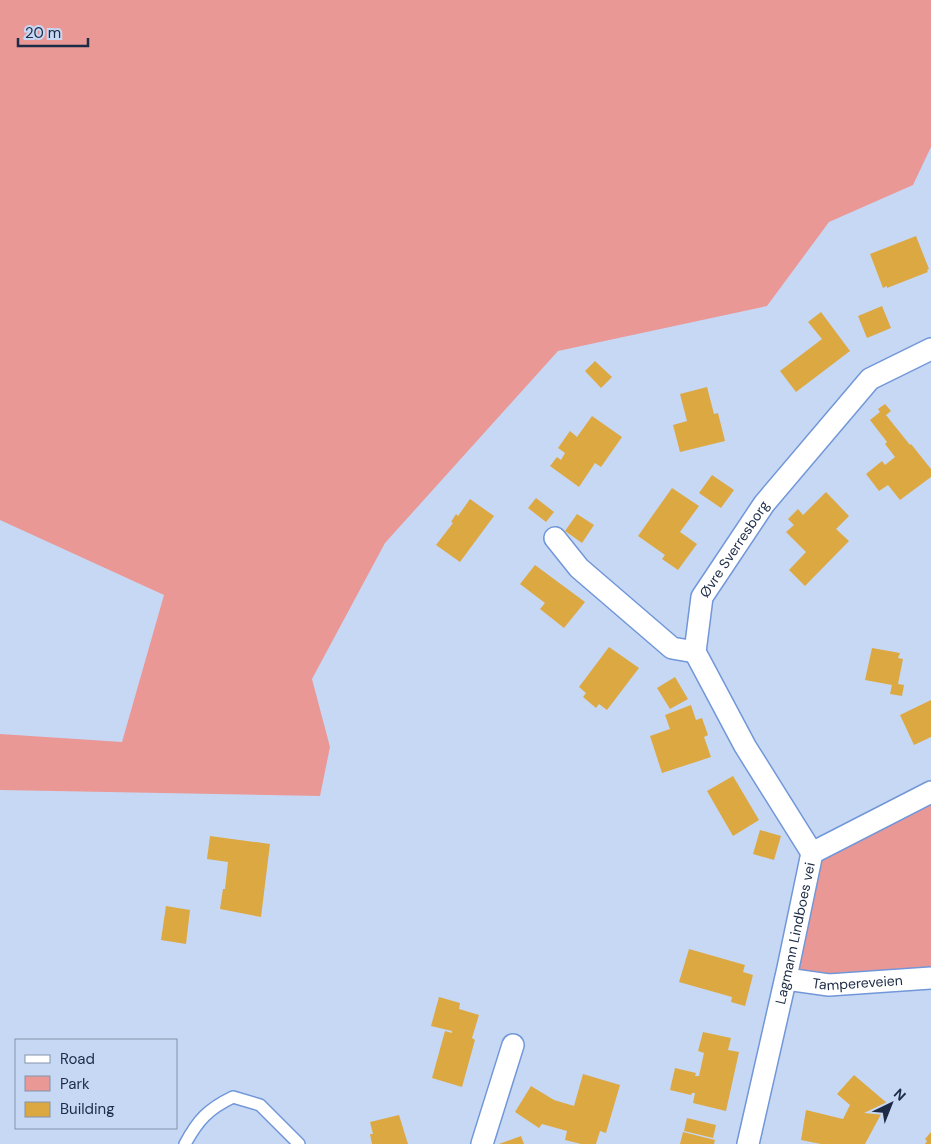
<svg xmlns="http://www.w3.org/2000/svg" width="931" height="1144" viewBox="0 0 931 1144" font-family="'DM Sans',sans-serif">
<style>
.green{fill:#ea9896}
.building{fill:#dca842}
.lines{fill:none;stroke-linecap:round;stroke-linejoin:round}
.lane-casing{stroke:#7197d9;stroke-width:14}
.street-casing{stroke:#7197d9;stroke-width:24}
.lane{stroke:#fff;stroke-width:11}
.street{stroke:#fff;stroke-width:21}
.labels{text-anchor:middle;stroke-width:5;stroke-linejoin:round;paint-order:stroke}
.street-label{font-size:14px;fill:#1c2b46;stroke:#c7d8f4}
</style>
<rect width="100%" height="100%" fill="#c7d8f4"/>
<!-- green -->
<path class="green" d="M0,0H931V147L913,185L829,222L767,306L558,351L385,543L312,679L330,747L320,796L0,790V734L122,742L164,595L0,520Z
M931,792V978L829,985L788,968L812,853Z"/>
<!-- building -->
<path class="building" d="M916,236L929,269L927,270L928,272L887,288V286L883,288L870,254Z
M882,306L891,328L867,338L858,316Z
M821,312L850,351L796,392L780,371L822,339L808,322Z
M595,361L612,377L601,388L585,371Z
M707,387L714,414L718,413L725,441L680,452L673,425L687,421L680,394Z
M885,404L891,411L886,415L910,445L911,444L931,469V477L900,500L888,485L879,491L866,474L882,461L885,465L895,457L885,444L887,442L870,420L880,412L878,409Z
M592,416L622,437L601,467L595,463L579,487L550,466L557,457L561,460L565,453L558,448L570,431L577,437Z
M712,475L734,490L721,508L699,493Z
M672,488L699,506L680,532L697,544L678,570L662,559L665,555L638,536Z
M826,492L849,516L836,529L849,541L805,586L789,570L806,552L786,532L794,525L788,519L798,509L803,515Z
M536,498L554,512L546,522L528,508Z
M470,499L494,516L460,562L436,545L453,523L451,522L456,514L458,516Z
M577,514L594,525L582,543L565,531Z
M535,565L585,602L564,628L540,609L545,603L520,584Z
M609,647L639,668L607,710L599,704L596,708L583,697L586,693L579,687Z
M872,648L900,653L898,658L903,659L898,684L904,685L902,696L890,694L892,685L865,680Z
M675,677L688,699L670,709L657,688Z
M931,700V737L914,745L900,715Z
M691,705L696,720L702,718L708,735L704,737L711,757L662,773L650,736L670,729L665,715Z
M733,776L759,820L733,836L707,791Z
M760,830L781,836L774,860L753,854Z
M210,836L270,844L261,917L220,909L223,889H225L228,862L207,859Z
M166,906L190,910L186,944L161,940Z
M689,949L745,965L743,972L753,975L745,1006L731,1002L732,997L679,982Z
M439,997L460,1003L459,1009L479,1015L472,1038L475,1040L462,1087L432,1078L445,1031L452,1033V1031L431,1026Z
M703,1032L731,1038L728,1050L739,1052L726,1111L693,1103L695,1093H692L691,1095L670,1090L675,1068L696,1073L695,1076H699L704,1053L698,1051Z
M583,1074L620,1085L606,1133L600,1131L596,1144H581L565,1140L567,1131L542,1124L539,1128L515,1112L531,1086L554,1100L574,1106Z
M854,1075L887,1103L865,1144H821L801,1140L806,1110L843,1119L850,1105L837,1094Z
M399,1115L408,1144H372L370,1134H373L370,1122Z
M687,1118L716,1125L713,1138L684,1131Z
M683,1132L715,1140L714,1144H680Z
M931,1132V1144H925L927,1141L925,1139Z
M521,1136L524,1144H499Z"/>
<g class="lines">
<!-- lane casing -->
<g class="lane-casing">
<path id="lane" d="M185,1144C198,1120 208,1109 233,1097L260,1105L299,1144"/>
</g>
<!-- street casing -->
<g class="street-casing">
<g id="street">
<path d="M555,538L579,568L672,648L695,652"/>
<path id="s1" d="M812,853L745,746L695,652L702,597L764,504L870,379L931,349"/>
<path id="s2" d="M786,979L829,985L931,978"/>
<path d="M482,1144L513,1045"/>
<path id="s3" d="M748,1144L788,968L812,853L931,792"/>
</g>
</g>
<!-- lane -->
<use href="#lane" class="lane"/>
<!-- street -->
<use href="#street" class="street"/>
</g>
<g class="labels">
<!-- street labels -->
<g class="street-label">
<text dy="5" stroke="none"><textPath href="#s1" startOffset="346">Øvre Sverresborg</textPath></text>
<text dy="5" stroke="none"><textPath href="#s3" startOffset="216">Lagmann Lindboes vei</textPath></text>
<text dy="5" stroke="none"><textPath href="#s2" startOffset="72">Tampereveien</textPath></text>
</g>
</g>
<!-- legend -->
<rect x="15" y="1039" width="162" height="90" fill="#c7d8f4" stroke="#8393ae"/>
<rect x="25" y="1055" width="25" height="8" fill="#ffffff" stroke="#8393ae"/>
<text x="60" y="1064" font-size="15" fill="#1c2b46">Road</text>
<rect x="25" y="1076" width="25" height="15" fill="#ea9896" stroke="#8393ae"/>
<text x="60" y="1089" font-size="15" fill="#1c2b46">Park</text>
<rect x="25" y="1102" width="25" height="15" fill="#dca842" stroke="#8393ae"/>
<text x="60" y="1114" font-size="15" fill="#1c2b46">Building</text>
<!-- north arrow -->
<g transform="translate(891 1104) rotate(43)" stroke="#c7d8f4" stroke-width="4" paint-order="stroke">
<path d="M0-4L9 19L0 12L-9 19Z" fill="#1c2b46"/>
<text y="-8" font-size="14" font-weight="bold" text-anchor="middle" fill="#1c2b46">N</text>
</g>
<!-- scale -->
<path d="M18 38v8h70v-8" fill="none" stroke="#1c2b46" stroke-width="2.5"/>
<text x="25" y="38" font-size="15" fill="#1c2b46" stroke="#c7d8f4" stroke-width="4" paint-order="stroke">20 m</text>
</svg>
